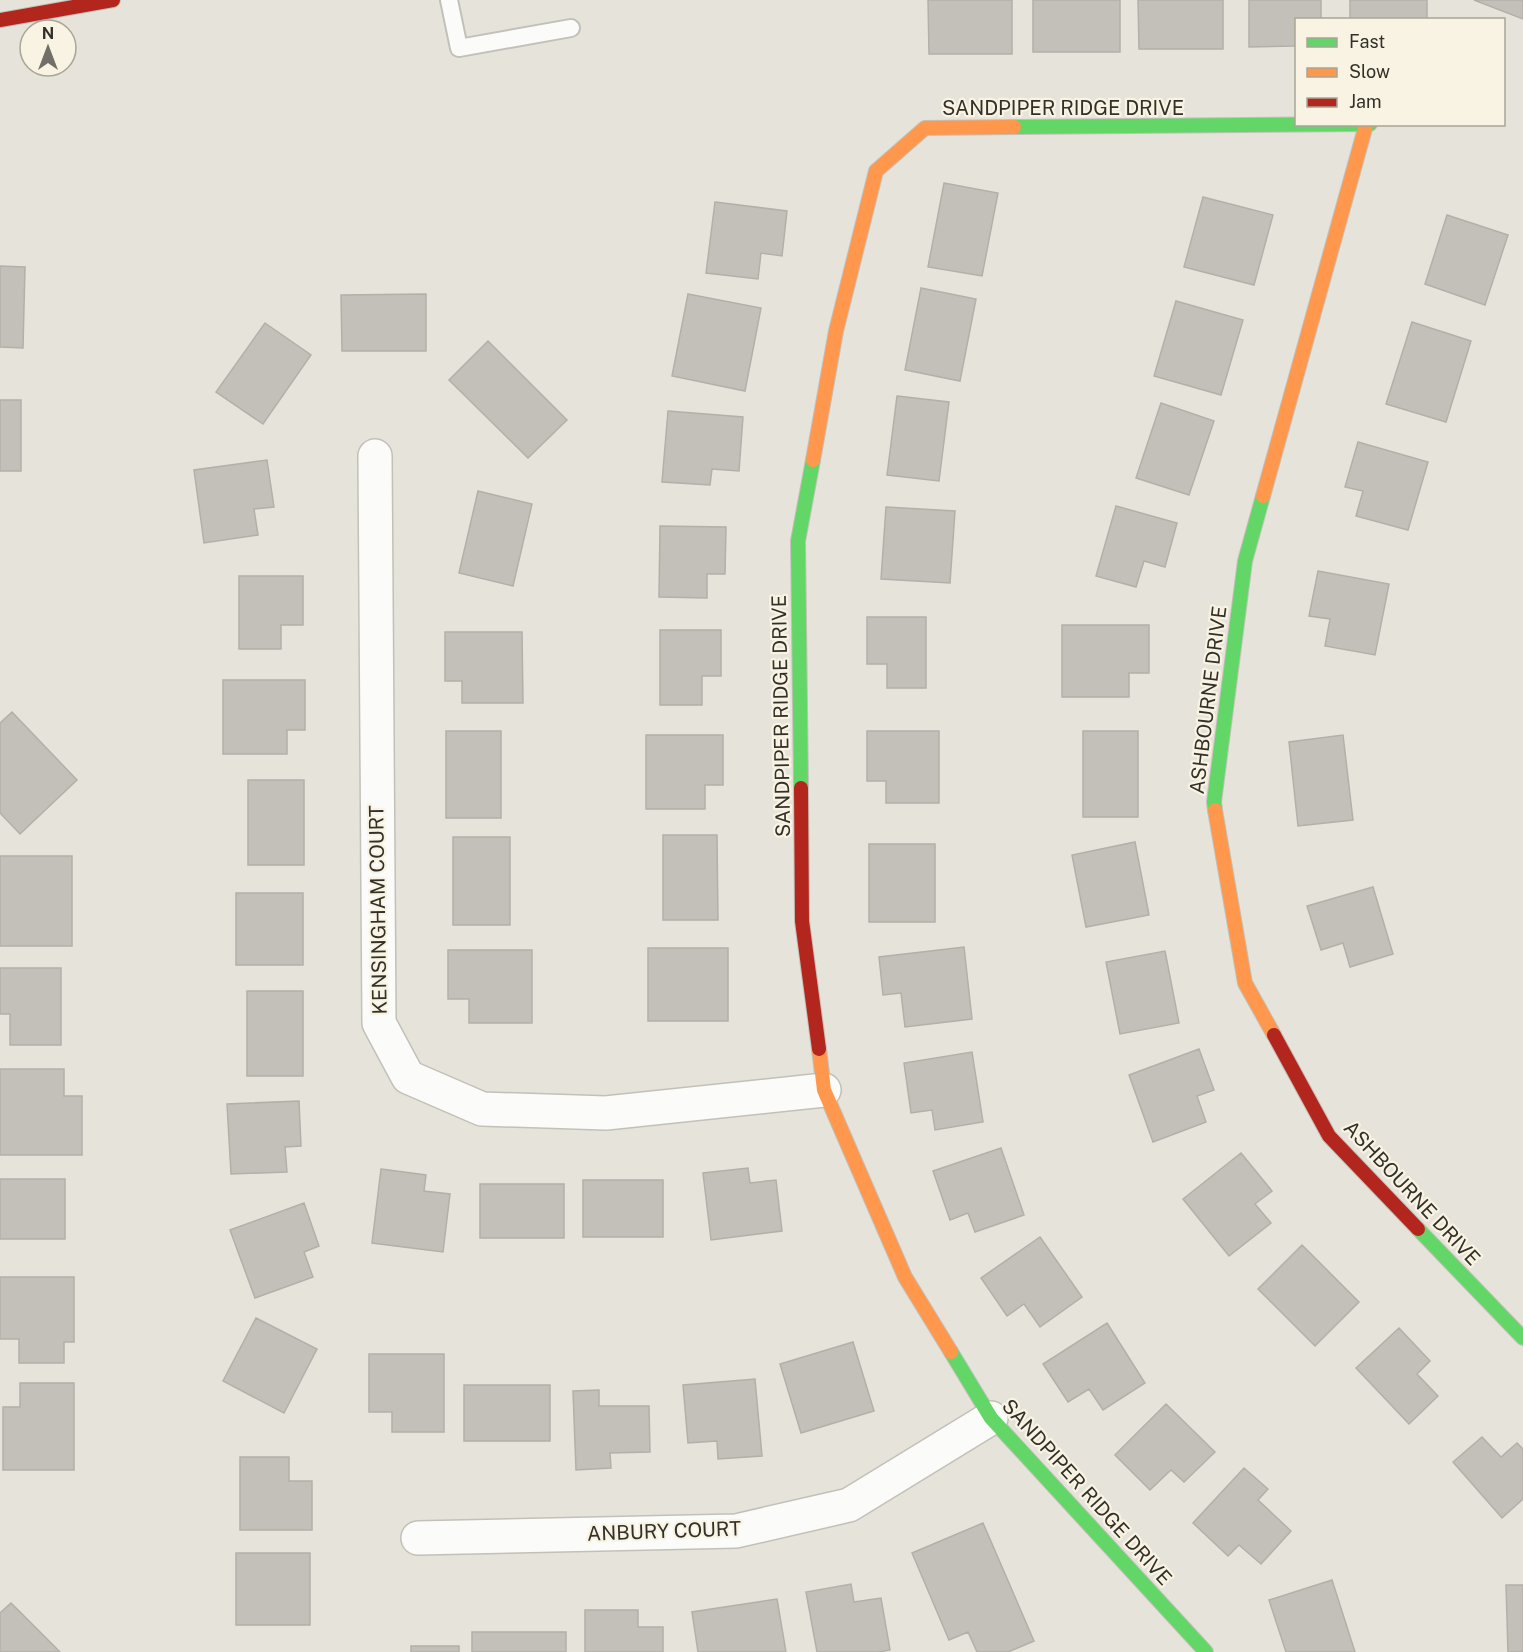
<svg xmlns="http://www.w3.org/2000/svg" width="1523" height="1652" viewBox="0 0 1523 1652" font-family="'Public Sans',sans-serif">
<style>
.building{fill:#c2c0b8;stroke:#b2b0a9;stroke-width:1.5}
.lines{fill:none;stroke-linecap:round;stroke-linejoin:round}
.lane-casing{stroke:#c2c0b8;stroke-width:20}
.street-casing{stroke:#c2c0b8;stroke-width:36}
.fast-casing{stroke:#c2c0b8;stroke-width:16}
.slow-casing{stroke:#c2c0b8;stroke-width:16}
.jam-casing{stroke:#c2c0b8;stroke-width:16}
.lane{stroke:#fbfbf9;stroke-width:16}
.street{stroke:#fbfbf9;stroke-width:33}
.fast{stroke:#63d668;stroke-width:14}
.slow{stroke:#ff974d;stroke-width:14}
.jam{stroke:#b3261e;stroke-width:14}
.labels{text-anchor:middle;stroke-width:4.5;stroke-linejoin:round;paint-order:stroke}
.street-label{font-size:20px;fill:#323029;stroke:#f8f3e2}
</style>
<rect width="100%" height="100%" fill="#e6e3da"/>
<!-- building -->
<path class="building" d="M928,0H1012V54H929Z
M1033,0H1120V52H1033Z
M1138,0H1223V49H1139Z
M1249,0H1321V20H1296V46L1249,47Z
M1350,0H1427V20H1350Z
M1474,0H1523V19Z
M944,183L998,193L982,276L928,267Z
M1203,197L1273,215L1254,285L1184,267Z
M715,202L787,211L782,256L761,253L758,279L706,273Z
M1447,215L1508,235L1485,305L1425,284Z
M0,266L25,267L23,348L0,347Z
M921,288L976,299L960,381L905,370Z
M426,294V351H342L341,295Z
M688,294L761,308L745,391L672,376Z
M1176,301L1243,320L1221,395L1154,376Z
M1412,322L1471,341L1446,422L1386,404Z
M265,323L311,355L263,424L216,392Z
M488,341L567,420L528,458L449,380Z
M897,396L949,402L939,481L887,475Z
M0,400H21V471H0Z
M1161,403L1214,421L1189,495L1136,478Z
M668,411L743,417L739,471L712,469L710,485L662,482Z
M1358,442L1428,462L1408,530L1356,516L1363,491L1345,487Z
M267,460L274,507L254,509L258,535L204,543L194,470Z
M478,491L532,504L513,586L459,573Z
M1116,506L1177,523L1165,567L1144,561L1136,587L1096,576Z
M886,507L955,511L950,583L881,579Z
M660,526L726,527L725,574H707V598L659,597Z
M1318,571L1389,584L1375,655L1325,646L1330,619L1309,616Z
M239,576H303V625H281V649H239Z
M867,617H926V688H887V664H867Z
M1062,625H1149V673H1129V697H1062Z
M660,630H721V676H702V705H660Z
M445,632H522L523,703H462V681H445Z
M223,680H305V730H287V754H223Z
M12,712L77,780L20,834L0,813V723Z
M446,731H501V818H446Z
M867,731H939V803H886V781H867Z
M1083,731H1138V817H1083Z
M646,735H723V785H705V809H646Z
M1343,735L1353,820L1298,826L1289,742Z
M248,780H304V865H248Z
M663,835H717L718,920H663Z
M453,837H510V925H453Z
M1135,842L1149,915L1086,927L1072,855Z
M869,844H935V922H869Z
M0,856H72V946H0Z
M1373,887L1393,954L1350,967L1343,943L1321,950L1307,906Z
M236,893H303V965H236Z
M964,947L972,1019L905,1027L901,993L883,995L879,957Z
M648,948H728V1021H648Z
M448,950H532V1023H469V999H448Z
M1165,951L1179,1023L1120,1034L1106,962Z
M0,968H61V1045H10V1014H0Z
M247,991H303V1076H247Z
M1199,1049L1214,1090L1197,1096L1206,1122L1153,1142L1129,1075Z
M972,1052L983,1122L935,1130L932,1110L911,1113L904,1063Z
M0,1069H64V1096H82V1155H0Z
M299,1101L301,1146L285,1147L287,1172L231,1174L227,1104Z
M1001,1148L1024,1215L975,1232L968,1213L950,1220L933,1171Z
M1241,1153L1272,1191L1255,1204L1271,1223L1229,1256L1183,1199Z
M748,1168L750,1183L776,1180L782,1231L711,1240L703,1173Z
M381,1169L426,1175L424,1191L450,1194L443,1252L372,1243Z
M0,1179H65V1239H0Z
M583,1180H663V1237H583Z
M480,1184H564V1238H480Z
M304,1203L319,1246L304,1252L313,1277L255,1298L230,1230Z
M1040,1237L1082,1297L1040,1327L1024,1304L1007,1316L981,1278Z
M1302,1245L1359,1302L1315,1346L1258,1289Z
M0,1277H74V1342H64V1363H19V1339H0Z
M256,1318L317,1349L284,1413L223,1381Z
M1107,1323L1145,1383L1103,1410L1089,1389L1068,1402L1043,1364Z
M1399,1328L1430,1361L1417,1374L1438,1396L1409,1424L1356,1368Z
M853,1342L874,1411L801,1433L780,1364Z
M369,1354H444V1432H392V1412H369Z
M755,1379L762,1456L718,1459L717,1441L688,1443L683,1385Z
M20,1383H74V1470H3V1407H20Z
M464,1385H550V1441H464Z
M599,1390V1406H649L650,1452L610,1453L611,1468L576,1470L573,1391Z
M1166,1404L1215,1452L1184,1482L1171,1470L1150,1490L1115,1455Z
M1482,1437L1501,1457L1517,1443L1523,1449V1499L1502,1518L1453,1462Z
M240,1457H289V1481H312V1530H240Z
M1244,1468L1268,1489L1258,1500L1291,1531L1261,1564L1239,1545L1228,1556L1193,1523Z
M983,1523L1034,1641L1008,1652H977L968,1632L949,1640L912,1553Z
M236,1553H310V1625H236Z
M1332,1580L1355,1652H1286L1269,1600Z
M851,1584L854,1602L881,1598L890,1650L879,1652H817L806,1592Z
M1506,1585H1523V1652H1508Z
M777,1599L786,1652H698L692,1612Z
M11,1603L60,1652H0V1613Z
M585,1610H638V1627H663V1652H585Z
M472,1632H566V1652H472Z
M411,1646H459V1652H411Z"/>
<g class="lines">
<!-- lane casing -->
<g class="lane-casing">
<path id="lane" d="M449,0L459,48L571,28"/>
</g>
<!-- street casing -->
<g class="street-casing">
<path id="street" d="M375,456L379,1023L408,1077L482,1109L606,1113L824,1090
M418,1538L736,1531L849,1505L991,1418"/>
</g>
<!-- fast casing -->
<g class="fast-casing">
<path id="fast" d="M1014,127L1370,124
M801,788L798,541L813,460
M1215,810L1214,802L1245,561L1263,496
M1418,1229L1523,1338
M951,1352L991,1418L1206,1652"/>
</g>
<!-- slow casing -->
<g class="slow-casing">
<path id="slow" d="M813,460L836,331L876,171L925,128L1014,127
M1263,496L1366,125
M1215,810L1245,983L1274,1035
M819,1049L824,1090L905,1277L951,1352"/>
</g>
<!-- jam casing -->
<g class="jam-casing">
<path id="jam" d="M0,20L113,0
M801,788L802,921L819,1049
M1274,1035L1329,1136L1418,1229"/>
</g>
<!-- lane -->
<use href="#lane" class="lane"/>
<!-- street -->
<use href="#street" class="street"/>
<!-- fast -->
<use href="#fast" class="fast"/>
<!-- slow -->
<use href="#slow" class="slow"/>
<!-- jam -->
<use href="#jam" class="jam"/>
</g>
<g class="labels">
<!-- street labels -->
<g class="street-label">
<text x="1063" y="115">SANDPIPER RIDGE DRIVE</text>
<text transform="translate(1208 700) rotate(-83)" y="7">ASHBOURNE DRIVE</text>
<text transform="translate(781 716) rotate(-91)" y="7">SANDPIPER RIDGE DRIVE</text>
<text transform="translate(378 910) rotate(-91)" y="7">KENSINGHAM COURT</text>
<text transform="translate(1412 1193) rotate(47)" y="7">ASHBOURNE DRIVE</text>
<text transform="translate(1087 1492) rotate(48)" y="7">SANDPIPER RIDGE DRIVE</text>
<text transform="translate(664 1531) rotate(-2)" y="7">ANBURY COURT</text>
</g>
</g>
<!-- legend -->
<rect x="1295" y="18" width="210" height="108" fill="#f8f3e2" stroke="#a9a598" stroke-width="1.5"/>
<rect x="1307" y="38" width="30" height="9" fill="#63d668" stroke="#a9a598" stroke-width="1.5"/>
<text x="1349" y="48" font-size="18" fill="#323029">Fast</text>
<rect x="1307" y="68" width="30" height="9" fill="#ff974d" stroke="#a9a598" stroke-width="1.5"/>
<text x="1349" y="78" font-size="18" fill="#323029">Slow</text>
<rect x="1307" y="98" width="30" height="9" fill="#b3261e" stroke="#a9a598" stroke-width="1.5"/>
<text x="1349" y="108" font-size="18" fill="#323029">Jam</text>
<!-- north arrow -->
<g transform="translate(48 48)"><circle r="28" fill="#f8f3e2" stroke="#a9a598" stroke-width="1.5"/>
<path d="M0-4.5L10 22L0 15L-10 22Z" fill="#716f67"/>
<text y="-9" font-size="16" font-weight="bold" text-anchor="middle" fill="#323029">N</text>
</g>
</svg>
